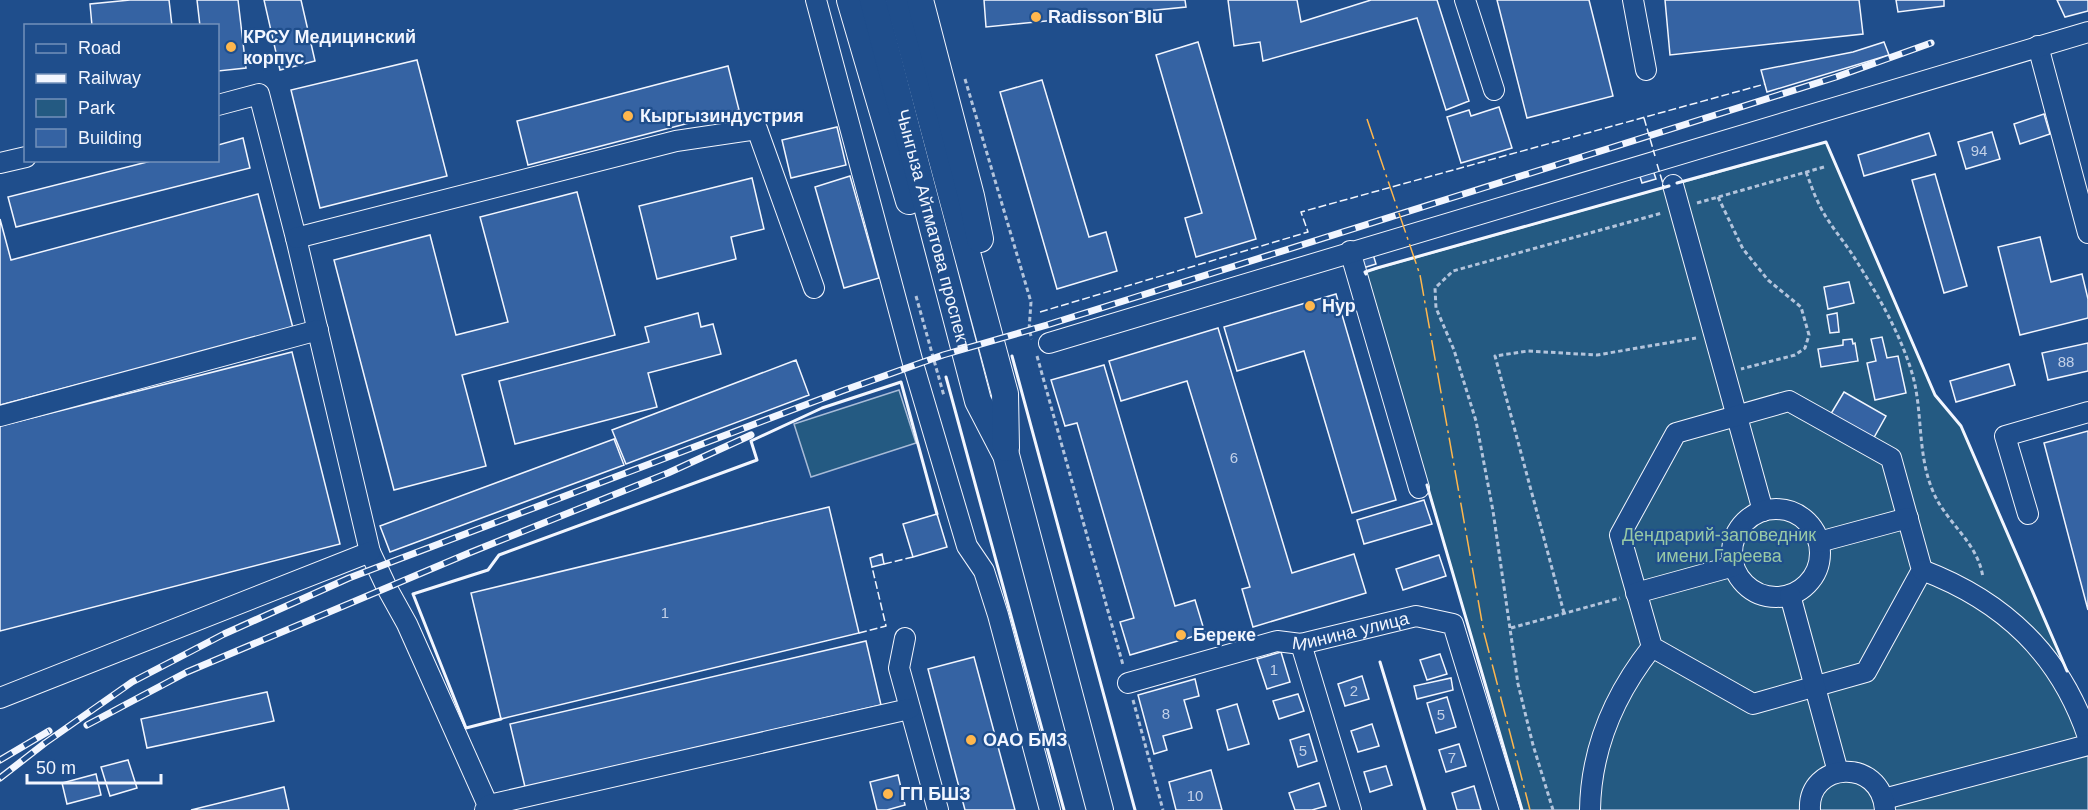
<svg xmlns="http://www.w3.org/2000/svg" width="2088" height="810" viewBox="0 0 2088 810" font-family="Helvetica,sans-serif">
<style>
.green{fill:#245a82;stroke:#a8bbd7;stroke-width:1.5}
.building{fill:#3563a3;stroke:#f2f6ff;stroke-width:1.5}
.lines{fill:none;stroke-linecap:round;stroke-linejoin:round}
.minor-casing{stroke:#f2f6ff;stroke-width:22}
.major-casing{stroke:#f2f6ff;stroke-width:28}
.path{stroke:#b3c4dc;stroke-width:3;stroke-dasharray:4.5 3;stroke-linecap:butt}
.minor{stroke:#1f4e8c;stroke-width:20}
.major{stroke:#1f4e8c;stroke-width:26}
.rail-casing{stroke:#f2f6ff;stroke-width:7}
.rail{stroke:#1f4e8c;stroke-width:4.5;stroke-dasharray:14;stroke-linecap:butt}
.fence{stroke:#f2f6ff;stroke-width:1.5;stroke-dasharray:8 3;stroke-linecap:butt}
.wall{stroke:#f2f6ff;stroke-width:3}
.power{stroke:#ffb74d;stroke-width:1.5;stroke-dasharray:21 4.5 3 4.5;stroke-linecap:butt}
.poi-dot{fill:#ffb74d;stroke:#1f4e8c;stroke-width:2}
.labels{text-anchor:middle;stroke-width:4.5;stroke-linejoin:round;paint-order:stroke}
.number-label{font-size:15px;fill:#c3d1e8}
.poi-label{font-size:18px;font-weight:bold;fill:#f2f6ff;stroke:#1f4e8c;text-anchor:start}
.street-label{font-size:18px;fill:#f2f6ff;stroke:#1f4e8c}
.park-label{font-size:18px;fill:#97c8a6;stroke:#1f4e8c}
</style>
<rect width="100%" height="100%" fill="#1f4e8c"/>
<!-- green -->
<path class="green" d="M1826,142L1935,395L1961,426L2088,719V810H1522L1365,272Z
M899,390L916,443L811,477L794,424Z"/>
<!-- building -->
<path class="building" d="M130,0H169L172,26H92L90,4Z
M197,0H238L246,68L218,71V26H200Z
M264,0H301L315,61L280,70Z
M984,0H1185L1186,7L986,27Z
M1228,0H1297L1301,22L1371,0H1437L1469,101L1446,110L1417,18L1263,61L1260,42L1234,46Z
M1497,0H1589L1613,96L1527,118Z
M1665,0H1859L1863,34L1670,55Z
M1896,0H1944V6L1898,12Z
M2057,0H2088V11L2065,17Z
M1198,42L1256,239L1196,257L1185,218L1202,213L1156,55Z
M1884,42L1889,55L1767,92L1761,70L1853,52Z
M417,60L447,176L320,208L291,90Z
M728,66L739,110L528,165L517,121Z
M1042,80L1089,237L1106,232L1117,271L1057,289L1000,92Z
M1499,107L1512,148L1461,163L1447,117L1469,110L1471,116Z
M2044,114L2050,134L2020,144L2014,124Z
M837,127L846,165L791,178L782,140Z
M1992,132L2000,159L1966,169L1958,142Z
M1929,133L1936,155L1864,176L1858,155Z
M243,138L250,168L16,227L8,197L155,160H218V145Z
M1652,167L1656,179L1642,183L1638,170Z
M1935,174L1967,286L1944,293L1912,180Z
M850,176L879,278L844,288L815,187Z
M752,178L764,229L731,237L736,259L657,279L639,206Z
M577,192L615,335L462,375L486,466L394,490L334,260L430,235L456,335L508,322L480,217Z
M258,194L293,328L0,405V219L11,260Z
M2040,237L2051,282L2082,274L2088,299V318L2020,335L1998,247Z
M1372,251L1376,264L1363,268L1359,255Z
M1849,282L1854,303L1828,309L1824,287Z
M1336,294L1396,500L1352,513L1304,351L1237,371L1224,327Z
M698,313L701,327L713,324L721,354L648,373L657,407L515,444L499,381L649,342L645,327Z
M1837,313L1839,332L1830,333L1827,315Z
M1218,328L1292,573L1354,554L1366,593L1253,627L1242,589L1250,587L1187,381L1121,401L1109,361Z
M1882,337L1887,358L1898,356L1906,393L1875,400L1867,363L1876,361L1871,339Z
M1852,339L1853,344L1855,343L1858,361L1821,367L1818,349L1843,345V340Z
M2088,343V371L2048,380L2042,353Z
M292,352L340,544L0,631V426Z
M796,360L809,395L626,464L612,430Z
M2009,364L2015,385L1956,402L1950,381Z
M1104,365L1175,606L1195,600L1205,633L1130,655L1120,622L1134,618L1077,423L1065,426L1051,380Z
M1844,392L1886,416L1872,441L1829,417Z
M2088,431V610L2044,443Z
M614,439L624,465L390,552L380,526Z
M1424,500L1432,524L1364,544L1357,520Z
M829,507L859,633L501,719L471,593Z
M937,514L947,547L913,557L903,524Z
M882,554L884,564L872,567L870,558Z
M1439,555L1446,576L1403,590L1396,569Z
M866,641L881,705L525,787L510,724Z
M1281,652L1290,682L1267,689L1257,659Z
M1440,654L1447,674L1427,680L1420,660Z
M974,657L1015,810H965L928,669Z
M1362,676L1369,699L1345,706L1338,684Z
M1451,678L1453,690L1417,699L1414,686Z
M1195,679L1199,696L1184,700L1192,728L1163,736L1167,750L1154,754L1138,695Z
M267,692L274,721L147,748L141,719Z
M1298,694L1304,711L1279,719L1273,701Z
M1447,697L1456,727L1436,733L1427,703Z
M1237,704L1249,744L1228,750L1217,710Z
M1372,724L1379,746L1358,752L1351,731Z
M1309,734L1317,761L1298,767L1290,740Z
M1459,744L1466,766L1446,772L1439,750Z
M128,760L137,788L110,796L101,767Z
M1386,766L1392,785L1370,792L1364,772Z
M1211,770L1222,810H1176L1169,782Z
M96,774L101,795L67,804L62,783Z
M898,775L905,805L887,810H877L870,782Z
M1319,783L1326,806L1312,810H1295L1289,793Z
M1474,786L1481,810H1457L1452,793Z
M284,787L289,810H191Z"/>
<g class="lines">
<!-- minor casing -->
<g class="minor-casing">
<g id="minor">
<path d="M816,0L914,367L967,546L984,571L998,615L1050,810"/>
<path d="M1465,0L1494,90"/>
<path d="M1633,0L1646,70"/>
<path d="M2038,46L2088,233"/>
<path d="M218,105L259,94L296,238L370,552L387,588L407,624L490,810"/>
<path d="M0,163L26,157"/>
<path d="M1673,185L1763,511"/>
<path d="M296,238L676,141L757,129L814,288"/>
<path d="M1350,251L1419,488"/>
<path d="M1049,343L2088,32"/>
<path d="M1789,401L1891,458L1922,570L1866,672L1753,704L1652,647L1620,535L1676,433Z"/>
<path d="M0,416L318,330"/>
<circle cx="1776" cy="553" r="44"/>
<path d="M2028,514L2005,436L2088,412"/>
<path d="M1819,542L1908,518"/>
<path d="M1922,570C2004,601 2060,654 2088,737"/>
<path d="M1636,593L1734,566"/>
<path d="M1790,595L1838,772"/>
<path d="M905,638L899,668L938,810"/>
<path d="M1301,644L1351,810"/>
<path id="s1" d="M1128,683L1277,641L1301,644L1416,616L1453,624L1510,810"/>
<path d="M0,698L370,552"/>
<path d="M1884,799L2088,745"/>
<path d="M485,810L489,805L909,709"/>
<path d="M1590,810C1591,748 1614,695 1652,647"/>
<path d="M1810,810C1807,762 1881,756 1885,810"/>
</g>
</g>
<!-- major casing -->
<g class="major-casing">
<g id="major">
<path d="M850,0L909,201"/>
<path id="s2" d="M873,0L978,401L1006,455L1100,810"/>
<path d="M899,0L1005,394L1006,448"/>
<path d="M920,0L971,196L980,239"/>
</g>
</g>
<!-- path -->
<path class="path" d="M965,79L1031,302L1029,330L1032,339
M1806,172C1810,182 1813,192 1818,202C1826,220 1839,235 1850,251C1874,288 1899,330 1912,373C1923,410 1917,452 1932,489C1945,523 1978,541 1983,578
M1718,197L1743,249L1768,280L1801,307L1809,335L1805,348L1795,355L1741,369
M1697,203L1824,167
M916,296L944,396
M1037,356L1123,665
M1564,613L1495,356L1528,351L1597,355L1696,338
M1511,628L1620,598
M1133,700L1163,810
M1553,810L1533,745L1518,684L1493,511L1476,421L1454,350L1436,308L1435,288L1453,271L1662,213"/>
<!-- minor -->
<use href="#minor" class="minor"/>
<!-- major -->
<use href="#major" class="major"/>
<!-- rail casing -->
<g class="rail-casing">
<path id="rail" d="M87,725L187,672L469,553L668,473L751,435
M0,760L49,731
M0,778L45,743L132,682L224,634L349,578L842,391L943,355L1047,325L1836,77L1931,43"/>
</g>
<!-- rail -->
<use href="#rail" class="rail"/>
<!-- fence -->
<path class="fence" d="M1644,118L1655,156
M1657,164L1664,187
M1040,312L1308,232L1301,212L1765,84
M884,564L913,557
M859,633L886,626L872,567"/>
<!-- wall -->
<path class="wall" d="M1677,183L1826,142L1935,395L1961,426L2067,671
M1366,274L1365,272L1377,268L1669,186
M1012,356L1135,810
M946,377L1064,810
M1427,485L1522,810
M1380,662L1425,810
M501,719L466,728L413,594L488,570L499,555L757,460L751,441L822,408L901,382L937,514"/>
<!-- power -->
<path class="power" d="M1367,119L1420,275L1484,633L1530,810"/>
</g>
<!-- markers -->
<g class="poi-dot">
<circle cx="1036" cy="17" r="6"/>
<circle cx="231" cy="47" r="6"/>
<circle cx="628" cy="116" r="6"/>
<circle cx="1310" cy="306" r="6"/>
<circle cx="1181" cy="635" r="6"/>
<circle cx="971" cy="740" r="6"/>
<circle cx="888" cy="794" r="6"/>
</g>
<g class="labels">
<!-- number labels -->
<g class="number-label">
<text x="1979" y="156">94</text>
<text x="2066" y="367">88</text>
<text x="1234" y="463">6</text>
<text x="665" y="618">1</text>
<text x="1274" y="675">1</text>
<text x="1354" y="696">2</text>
<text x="1166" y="719">8</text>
<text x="1441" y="720">5</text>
<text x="1303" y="756">5</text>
<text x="1452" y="763">7</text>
<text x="1195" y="801">10</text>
</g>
<!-- poi labels -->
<g class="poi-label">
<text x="1048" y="23">Radisson Blu</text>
<text x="243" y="43">КРСУ Медицинский<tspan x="243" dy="21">корпус</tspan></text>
<text x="640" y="122">Кыргызиндустрия</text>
<text x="1322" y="312">Нур</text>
<text x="1193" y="641">Береке</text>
<text x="983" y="746">ОАО БМЗ</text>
<text x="900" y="800">ГП БШЗ</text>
</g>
<!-- street labels -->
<g class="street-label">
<text dy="6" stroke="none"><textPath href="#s2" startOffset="237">Чынгыза Айтматова проспект</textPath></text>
<text dy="6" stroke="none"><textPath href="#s1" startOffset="230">Минина улица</textPath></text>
</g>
<!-- park labels -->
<g class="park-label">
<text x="1719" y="541">Дендрарий-заповедник<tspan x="1719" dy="21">имени Гареева</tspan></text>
</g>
</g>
<!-- legend -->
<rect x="24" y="24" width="195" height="138" fill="#1f4e8c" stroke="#7391ba" stroke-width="1.5"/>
<rect x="36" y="44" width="30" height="9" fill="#1f4e8c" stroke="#7391ba" stroke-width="1.5"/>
<text x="78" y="54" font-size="18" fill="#f2f6ff">Road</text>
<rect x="36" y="74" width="30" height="9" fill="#f2f6ff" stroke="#7391ba" stroke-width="1.5"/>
<text x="78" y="84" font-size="18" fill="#f2f6ff">Railway</text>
<rect x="36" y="99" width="30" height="18" fill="#245a82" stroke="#7391ba" stroke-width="1.5"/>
<text x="78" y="114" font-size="18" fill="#f2f6ff">Park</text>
<rect x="36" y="129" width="30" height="18" fill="#3563a3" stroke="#7391ba" stroke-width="1.5"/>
<text x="78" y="144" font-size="18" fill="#f2f6ff">Building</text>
<!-- scale -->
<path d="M27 774v9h134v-9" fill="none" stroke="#f2f6ff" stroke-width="3"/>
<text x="36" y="774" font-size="18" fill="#f2f6ff" stroke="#1f4e8c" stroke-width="4.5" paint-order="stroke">50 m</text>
</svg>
